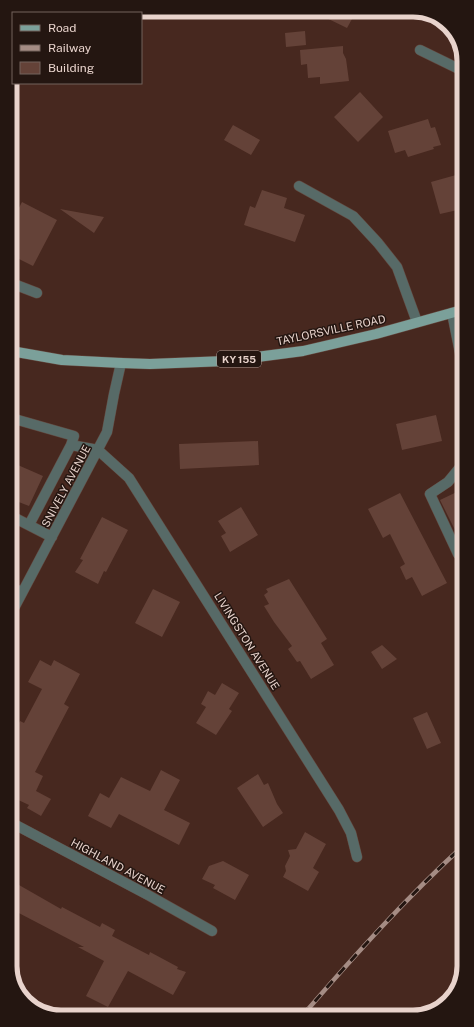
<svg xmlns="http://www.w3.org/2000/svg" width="474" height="1027" viewBox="0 0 474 1027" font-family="'Public Sans',sans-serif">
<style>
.building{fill:#644238}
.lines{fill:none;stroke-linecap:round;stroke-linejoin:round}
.minor-casing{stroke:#64473e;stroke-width:11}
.major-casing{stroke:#64473e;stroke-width:11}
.minor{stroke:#576a67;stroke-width:10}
.major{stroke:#7ba09a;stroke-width:10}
.rail-casing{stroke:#a58c84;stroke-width:4.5}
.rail{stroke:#241611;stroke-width:3;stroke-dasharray:9;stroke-linecap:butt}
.labels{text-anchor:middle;stroke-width:3;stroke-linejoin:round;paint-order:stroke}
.shield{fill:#241611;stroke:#ad9a94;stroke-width:1}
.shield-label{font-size:10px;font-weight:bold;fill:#e8d3cc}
.street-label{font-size:11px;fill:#e8d3cc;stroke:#241611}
.rim{fill:none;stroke:#e8d3cc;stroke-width:5}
</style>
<rect width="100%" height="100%" fill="#47281f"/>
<!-- building -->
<path class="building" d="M310,10H357L347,28Z
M305,31L306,45L286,47L285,33Z
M343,46V53L346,59L349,81L320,84V77L308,78L307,64L301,65L300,50Z
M360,92L383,117L358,142L334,117Z
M428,119L431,128L435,127L441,145L433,147L434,149L408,157L405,150L395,153L388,131Z
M233,125L260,140L251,155L224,140Z
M456,175L462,197V209L440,214L431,182Z
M262,190L287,198L284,208L305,215L295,242L244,225L250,206L255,208Z
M22,202L57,220L33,266L11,255V223Z
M60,209L104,217L94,233Z
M436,415L442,441L402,450L396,424Z
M258,441L259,465L180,469L179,444Z
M11,462L43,476L29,506L11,499Z
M463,489V546L440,500Z
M400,493L447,583L422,596L412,577L406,580L400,567L405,564L390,534L383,538L368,509Z
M241,507L258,535L230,552L221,536L226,533L218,521Z
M102,517L128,530L106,572L104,571L98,584L75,572L83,560L80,559Z
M289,579L327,639L321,643L334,665L311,679L300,661L297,662L288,649L292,646L274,622L264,606L269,604L264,595L268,592L266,589Z
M153,589L180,602L162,637L135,623Z
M382,645L397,659L382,669L371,652Z
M40,660L51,666L54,660L80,674L64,704L69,707L35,772L43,776L36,791L51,799L41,816L27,808L29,805L12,797V736L20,721L24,723L42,689L28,682Z
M222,683L239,693L229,709L232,711L216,735L196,723L206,707L201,704L208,691L215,695Z
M427,712L441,743L427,749L413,718Z
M161,770L180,780L164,810L190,823L179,845L119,814L111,828L88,816L100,793L109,798L121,777L150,791Z
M258,774L264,785L268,783L277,804L283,813L263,827L237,788Z
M305,832L326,844L313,868L319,872L308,891L283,877L286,871L285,866L290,856L288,850L296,849Z
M223,861L249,875L235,900L213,888L215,885L202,879L209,866Z
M12,881L61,909L62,907L100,927L102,923L115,930L112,936L149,955L150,952L178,967L177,969L186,972L173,995L128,971L108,1007L86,996L104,961L78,947H84L13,910Z"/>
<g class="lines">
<!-- minor casing -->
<g class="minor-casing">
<path id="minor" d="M420,50L461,70
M299,186L353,216L378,243L397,267L417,322
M11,283L37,293
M452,313L462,363
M11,418L74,436L71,445L98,450L129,478L339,810L351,833L357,857
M462,465L448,482L430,494L458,554L463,558
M11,516L52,537
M29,525L71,445
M12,590L23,591
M12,612L107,432L114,394L121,363
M12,823L148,895L212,931"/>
</g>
<!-- major casing -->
<g class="major-casing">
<path id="major" d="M11,351L62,360L121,363L150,364L226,361L303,351L376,334L462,310"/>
</g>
<!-- minor -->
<use href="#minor" class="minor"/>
<!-- major -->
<use href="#major" class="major"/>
<!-- rail casing -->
<g class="rail-casing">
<path id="rail" d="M303,1015C354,956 406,898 464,845"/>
</g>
<!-- rail -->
<use href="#rail" class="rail"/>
</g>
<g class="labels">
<!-- shield labels -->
<rect class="shield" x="217" y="351" width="44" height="16" rx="3"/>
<g class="shield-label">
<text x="239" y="363">KY 155</text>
</g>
<!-- street labels -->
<g class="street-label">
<text transform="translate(331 330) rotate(-12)" y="4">TAYLORSVILLE ROAD</text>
<text transform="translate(66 486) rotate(-62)" y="4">SNIVELY AVENUE</text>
<text transform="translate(247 641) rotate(58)" y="4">LIVINGSTON AVENUE</text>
<text transform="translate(118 866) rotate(28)" y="4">HIGHLAND AVENUE</text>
</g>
</g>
<!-- crop -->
<path d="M0 0H474V1027H0ZM61 17H413A44 44 0 0 1 457 61V966A44 44 0 0 1 413 1010H61A44 44 0 0 1 17 966V61A44 44 0 0 1 61 17Z" fill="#241611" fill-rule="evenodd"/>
<path class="rim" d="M61 17H413A44 44 0 0 1 457 61V966A44 44 0 0 1 413 1010H61A44 44 0 0 1 17 966V61A44 44 0 0 1 61 17Z"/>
<!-- legend -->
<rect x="12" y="12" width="130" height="72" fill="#241611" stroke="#72625c"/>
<rect x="20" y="25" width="20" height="6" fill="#7ba09a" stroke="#72625c"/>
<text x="48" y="32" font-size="12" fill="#e8d3cc">Road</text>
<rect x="20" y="45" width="20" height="6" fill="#a58c84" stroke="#72625c"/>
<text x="48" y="52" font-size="12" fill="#e8d3cc">Railway</text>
<rect x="20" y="62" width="20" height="12" fill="#644238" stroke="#72625c"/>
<text x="48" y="72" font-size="12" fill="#e8d3cc">Building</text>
</svg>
